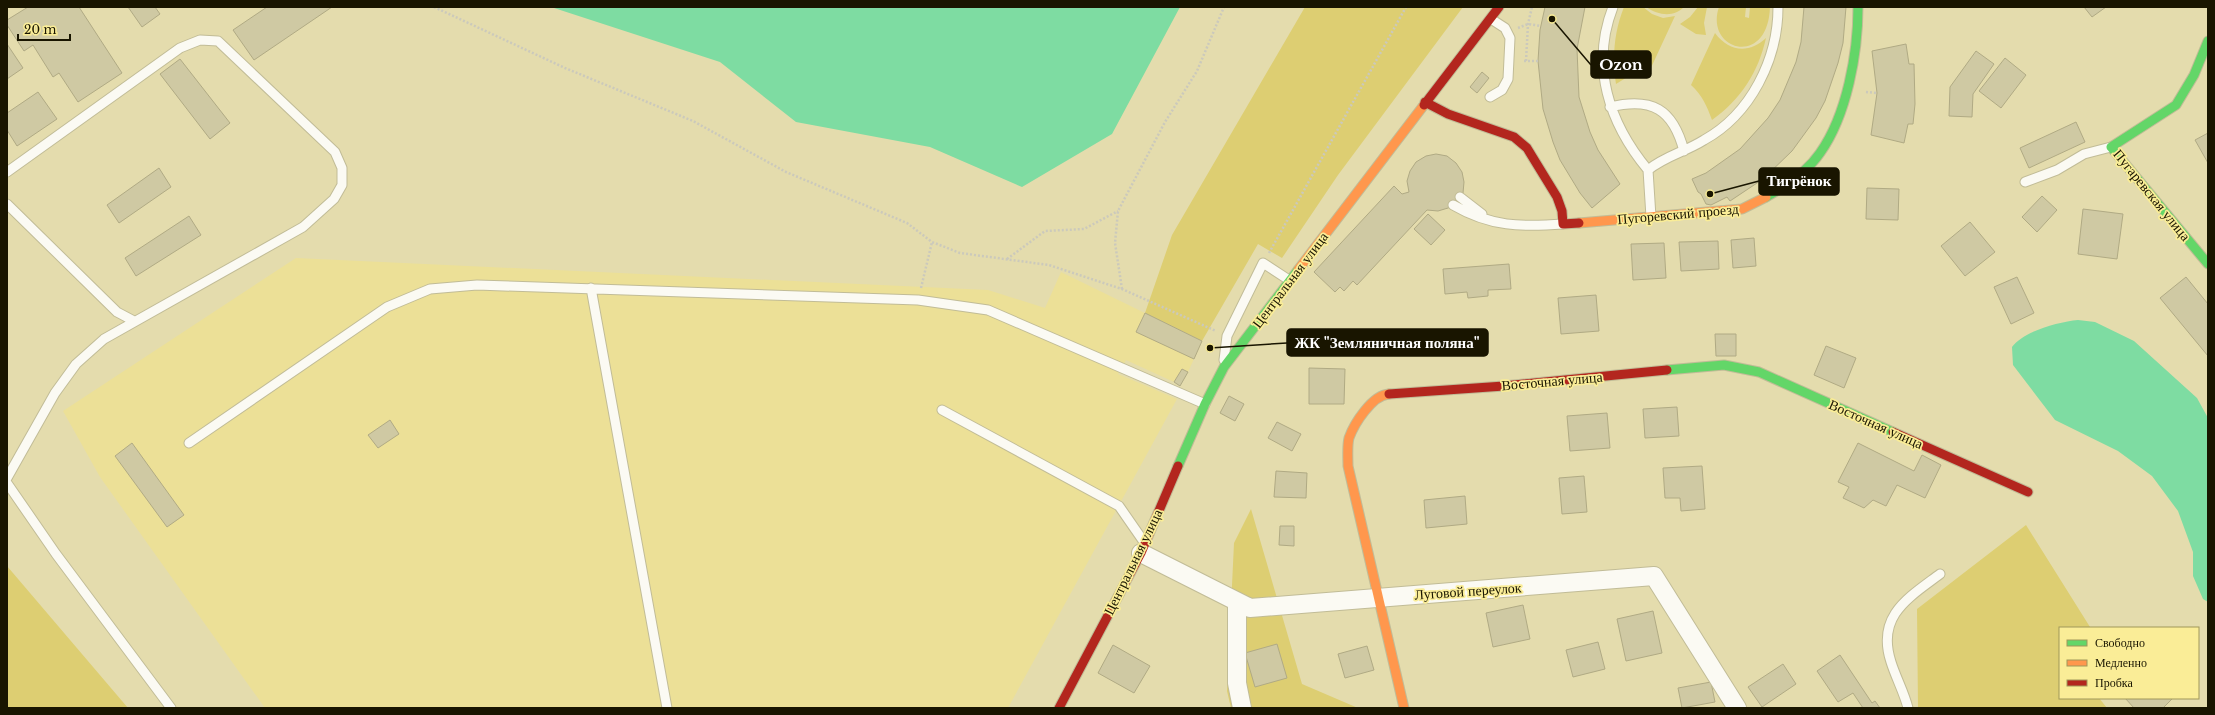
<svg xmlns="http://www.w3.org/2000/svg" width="2215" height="715" viewBox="0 0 2215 715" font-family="'Libre Baskerville',serif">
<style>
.built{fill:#ece097}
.green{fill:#ddce72}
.water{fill:#7edca2}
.building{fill:#cfc9a3;stroke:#b0aa84}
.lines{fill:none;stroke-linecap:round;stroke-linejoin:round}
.lane-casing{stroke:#c1bc97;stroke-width:11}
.street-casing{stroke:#c1bc97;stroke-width:20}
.fast-casing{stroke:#c1bc97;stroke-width:11}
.slow-casing{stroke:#c1bc97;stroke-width:11}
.jam-casing{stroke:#c1bc97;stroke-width:11}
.path{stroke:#cbc9bc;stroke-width:2.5;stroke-dasharray:2 2;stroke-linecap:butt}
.lane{stroke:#fbfaf3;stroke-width:9}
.street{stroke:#fbfaf3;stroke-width:18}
.fast{stroke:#63d668;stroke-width:9}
.slow{stroke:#ff974d;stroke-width:9}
.jam{stroke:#b3261e;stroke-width:9}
.labels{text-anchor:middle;stroke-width:3.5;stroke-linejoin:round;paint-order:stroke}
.street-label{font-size:14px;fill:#191500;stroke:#faed97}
.leader{fill:none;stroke:#191500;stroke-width:1.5}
.callout-dot{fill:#191500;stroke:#faed97;stroke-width:1.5}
.callout{fill:#191500;stroke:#191500;stroke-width:1.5}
.callout-label{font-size:15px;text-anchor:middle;font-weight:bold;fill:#fff}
</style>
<rect width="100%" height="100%" fill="#e4dcad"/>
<!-- built -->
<path class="built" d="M296,258L988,290L1045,308L1061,272L1202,341L1188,372L1182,369L1174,382L1126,360L1118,374L1177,399L1008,708H265L100,477L63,411Z"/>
<!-- green -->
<path class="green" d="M1305,7H1463L1338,175L1282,258L1258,244L1202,341L1145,313L1172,235Z
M1624,7H1643L1652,14L1663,18L1675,16L1649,72L1629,76L1616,84C1612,57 1614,32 1624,7Z
M1646,7H1684C1673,18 1658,15 1646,7Z
M1698,7H1707L1704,23L1706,35L1696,34L1680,24L1690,17Z
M1719,7H1746L1745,17L1749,18L1750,7H1770C1768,69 1704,50 1719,7Z
M1715,33C1729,52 1749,54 1766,38C1758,73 1741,99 1712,120C1707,106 1702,95 1691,85Z
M1251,509L1302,684L1358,708H1231L1227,691L1234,543Z
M2026,525L2090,627L2060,628V698H2099L2107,708H1918L1917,609Z
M7,566L128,708H7Z"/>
<!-- water -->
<path class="water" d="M551,7H1180L1112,134L1022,187L930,147L796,122L720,62Z
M2078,320L2095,322L2134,341L2197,398L2208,418V602L2203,599L2193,576V552L2178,511L2152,476L2118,451L2055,420L2013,365L2012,347C2024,331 2058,322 2078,320Z"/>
<!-- building -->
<path class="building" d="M28,7H79L122,73L78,102L59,73L53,77L33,45L24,51L7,25V20Z
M128,7H155L160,14L142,27Z
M267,7H332L254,60L233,30Z
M1545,7H1585L1577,49L1579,97L1590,132L1598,150L1620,184L1592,208L1580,193L1560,160L1553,142L1543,109L1538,61L1540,30Z
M1804,7H1846L1843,43L1838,63L1825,101L1816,118L1792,151L1763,179L1730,201L1727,197L1711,205L1706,204L1701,194L1698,192L1692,179L1706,173L1740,149L1768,118L1780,100L1796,62L1801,42Z
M2084,7H2106L2092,17Z
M7,44L23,68L7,79Z
M1906,44L1909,64H1914L1915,104L1913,124H1908L1904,143L1871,135L1877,93L1872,51Z
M1976,51L1994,64L1973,94L1972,117L1949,116L1950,87Z
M2005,58L2026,75L2001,108L1979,91Z
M180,59L230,123L210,139L160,74Z
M1482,72L1489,78L1477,93L1470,87Z
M38,92L57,119L17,146L7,130V113Z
M2076,122L2085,142L2029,168L2020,148Z
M2208,133V163L2195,140Z
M1436,154L1447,156L1456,163L1462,172L1464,182L1463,193L1457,202L1448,208L1438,211L1427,210L1357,285L1353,281L1344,291L1340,287L1335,292L1314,272L1394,186L1402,194L1409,192L1407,181L1410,171L1416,162L1426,156Z
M159,168L171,187L119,223L107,205Z
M1867,188L1899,189L1898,220L1866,219Z
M2042,196L2057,210L2037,232L2022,217Z
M2083,209L2123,214L2117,259L2078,254Z
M1428,214L1445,230L1431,245L1414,229Z
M189,216L201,235L136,276L125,258Z
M1970,222L1995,252L1965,276L1941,246Z
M1754,238L1756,266L1733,268L1731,240Z
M1718,241L1719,269L1681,271L1679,242Z
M1664,243L1666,278L1633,280L1631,244Z
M1509,264L1511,289L1488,290V296L1468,298L1467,292L1445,294L1443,269Z
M2017,277L2034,313L2011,324L1994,287Z
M2186,277L2208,304V356L2160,298Z
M1596,295L1599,331L1561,334L1558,298Z
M1145,313L1202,341L1194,359L1136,332Z
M1715,334H1736V356H1716Z
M1826,346L1856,358L1844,388L1814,375Z
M1309,368L1345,369L1344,404H1309Z
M1182,369L1188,372L1180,386L1174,382Z
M1229,396L1244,404L1235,421L1220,413Z
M1677,407L1679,436L1645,438L1643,409Z
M1607,413L1610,448L1570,451L1567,416Z
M390,420L399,434L378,448L368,435Z
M1277,422L1301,434L1292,451L1268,438Z
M132,443L184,515L167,527L115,456Z
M1858,443L1914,471L1922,455L1941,465L1925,498L1897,485L1886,506L1873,500L1864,508L1843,498L1849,487L1838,482Z
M1702,466L1705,509L1681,511L1680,498H1665L1663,468Z
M1276,471L1307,473L1306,498L1274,497Z
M1584,476L1587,512L1562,514L1559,478Z
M1465,496L1467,524L1426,528L1424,500Z
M1280,526H1294V546L1279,545Z
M1523,605L1530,639L1493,647L1486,613Z
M1653,611L1662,653L1626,661L1617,619Z
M1598,642L1605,669L1573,677L1566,650Z
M1277,644L1287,678L1255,687L1245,653Z
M1113,645L1150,666L1134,693L1098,673Z
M1367,646L1374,670L1345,678L1338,654Z
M1840,655L1872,703L1875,701L1880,708H1863L1853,693L1838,702L1817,671Z
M1783,664L1796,684L1762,707L1748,687Z
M1711,682L1715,702L1682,708L1678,688Z
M2125,698H2173L2163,708H2134Z"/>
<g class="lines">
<!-- lane casing -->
<g class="lane-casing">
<path id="lane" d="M1613,7C1590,66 1609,123 1648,170C1665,156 1685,152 1704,140C1751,114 1778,59 1778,7
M1490,97L1502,90L1508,79L1510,38L1505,28L1491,19
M1610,107C1652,97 1673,109 1684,151
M1648,170L1651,217
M7,172L180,48L200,40L218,41L335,152L342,168V185L334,199L303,227L104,339L76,364L55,393L7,478
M2025,182L2057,170L2084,154L2111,147
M1460,197L1482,214
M7,204L117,312L134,321
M1453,205C1491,227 1521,227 1563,224
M591,288L667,708
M1224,360L1227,336L1263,263L1289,280
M942,410L1119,506L1144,542
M189,443L387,307L430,289L477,285L918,300L988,310L1205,404
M7,483L56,554L171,708
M1908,708C1904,692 1896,678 1891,662C1876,616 1908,598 1940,574"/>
</g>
<!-- street casing -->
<g class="street-casing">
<path id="street" d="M1141,553L1250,608L1654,576L1737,708
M1237,602V683L1242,708"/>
</g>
<!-- fast casing -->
<g class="fast-casing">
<path id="fast" d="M2208,41L2194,75L2176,105L2111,147L2208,264
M1766,197C1786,186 1807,172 1820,153C1847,115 1858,53 1858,7
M1667,370L1724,365L1759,372L1893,432
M1178,466L1205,404L1224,367L1298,270"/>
</g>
<!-- slow casing -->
<g class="slow-casing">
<path id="slow" d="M1579,223L1742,209L1766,197
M1298,270L1424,105
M1389,394C1372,395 1354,424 1349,438C1347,446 1348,458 1348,466L1404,708"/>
</g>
<!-- jam casing -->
<g class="jam-casing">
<path id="jam" d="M1425,102L1448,114L1514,137L1527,148L1557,197L1562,211L1563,224L1579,223
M1424,105L1499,7
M1389,394L1504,386L1667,370
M1893,432L2028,492
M1059,708L1141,553L1178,466"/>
</g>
<!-- path -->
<path class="path" d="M434,7L565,68L693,121L786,172L907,223L932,242L960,253L1049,265L1122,289L1216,331
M1518,28L1528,24L1541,26
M1524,61H1538
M1526,61L1528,24L1532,7
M1866,92L1877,93
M1269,253L1406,7
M1007,259L1045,231L1084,229L1118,211
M921,288L932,242
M1122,289L1115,243L1118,211L1165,122L1197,71L1224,7"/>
<!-- lane -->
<use href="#lane" class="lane"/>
<!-- street -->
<use href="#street" class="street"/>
<!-- fast -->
<use href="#fast" class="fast"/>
<!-- slow -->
<use href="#slow" class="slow"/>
<!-- jam -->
<use href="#jam" class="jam"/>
</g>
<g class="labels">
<!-- street labels -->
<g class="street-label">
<text transform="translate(2152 195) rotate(51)" y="5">Пугаревская улица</text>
<text transform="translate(1678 214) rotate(-5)" y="5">Пугоревский проезд</text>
<text transform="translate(1290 280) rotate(-53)" y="5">Центральная улица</text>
<text transform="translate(1552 381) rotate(-5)" y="5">Восточная улица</text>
<text transform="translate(1876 424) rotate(24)" y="5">Восточная улица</text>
<text transform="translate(1133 562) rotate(-64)" y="5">Центральная улица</text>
<text transform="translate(1468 591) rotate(-4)" y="5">Луговой переулок</text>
</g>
</g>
<!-- callouts -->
<path class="leader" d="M1552 19L1591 65M1710 194L1759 181M1210 348L1287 343"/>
<g class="callout-dot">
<circle cx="1552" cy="19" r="4"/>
<circle cx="1710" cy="194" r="4"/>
<circle cx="1210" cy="348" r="4"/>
</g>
<g class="callout">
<rect x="1591" y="51" width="60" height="27" rx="4"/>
<rect x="1759" y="168" width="80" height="27" rx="4"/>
<rect x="1287" y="329" width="201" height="27" rx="4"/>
</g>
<g class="callout-label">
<text x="1621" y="70">Ozon</text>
<text x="1799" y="186">Тигрёнок</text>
<text x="1387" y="348">ЖК "Земляничная поляна"</text>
</g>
<!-- border -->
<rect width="2215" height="715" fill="none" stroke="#191500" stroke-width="16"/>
<!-- legend -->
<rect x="2059" y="627" width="140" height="72" fill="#faed97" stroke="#a0975b"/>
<rect x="2067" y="640" width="20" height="6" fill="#63d668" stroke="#a0975b"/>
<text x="2095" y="647" font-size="12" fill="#191500">Свободно</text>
<rect x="2067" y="660" width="20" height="6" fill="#ff974d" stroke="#a0975b"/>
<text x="2095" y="667" font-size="12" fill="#191500">Медленно</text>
<rect x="2067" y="680" width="20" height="6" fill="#b3261e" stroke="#a0975b"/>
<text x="2095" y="687" font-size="12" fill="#191500">Пробка</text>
<!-- scale -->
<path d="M18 34v6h52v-6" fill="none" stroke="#191500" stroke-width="2"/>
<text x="24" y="34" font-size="12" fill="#191500" stroke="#faed97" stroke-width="3" paint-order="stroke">20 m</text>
</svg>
